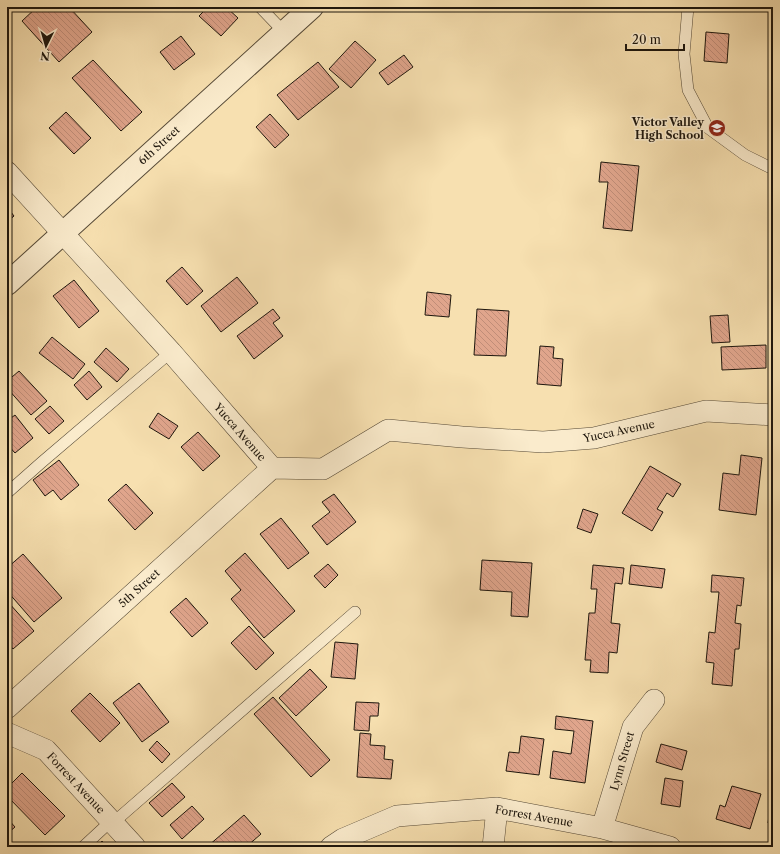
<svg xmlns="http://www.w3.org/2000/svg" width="780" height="854" viewBox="0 0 780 854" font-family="'Libre Caslon Text',serif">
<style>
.building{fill:url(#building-back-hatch);stroke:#1d160d}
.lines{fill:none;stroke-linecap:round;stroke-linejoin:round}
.service-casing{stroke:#544836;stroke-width:12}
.minor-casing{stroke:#544836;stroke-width:22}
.tertiary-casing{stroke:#544836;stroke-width:24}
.service{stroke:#faebcc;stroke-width:11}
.minor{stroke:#faebcc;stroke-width:21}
.tertiary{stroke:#faebcc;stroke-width:22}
.labels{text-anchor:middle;stroke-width:3;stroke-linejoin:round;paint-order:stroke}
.poi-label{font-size:11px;font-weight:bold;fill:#1d160d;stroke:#faebcc;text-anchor:end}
.street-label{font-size:11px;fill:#1d160d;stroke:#faebcc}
</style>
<defs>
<pattern id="building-back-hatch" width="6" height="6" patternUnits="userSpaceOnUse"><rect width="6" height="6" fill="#e0a58c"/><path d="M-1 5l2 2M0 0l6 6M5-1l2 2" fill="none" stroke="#c08d78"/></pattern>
</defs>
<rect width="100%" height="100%" fill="#f7e0b0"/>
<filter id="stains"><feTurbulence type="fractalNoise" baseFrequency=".005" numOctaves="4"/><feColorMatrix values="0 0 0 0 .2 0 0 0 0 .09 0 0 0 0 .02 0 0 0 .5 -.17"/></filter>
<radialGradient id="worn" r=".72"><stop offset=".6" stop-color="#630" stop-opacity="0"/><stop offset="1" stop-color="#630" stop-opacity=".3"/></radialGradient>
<!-- building -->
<path class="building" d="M37,7H69L92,32L59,62L22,21Z
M208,7H226L238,18L221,36L199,16Z
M706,32L729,34L727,63L704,61Z
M181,36L195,54L174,70L160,52Z
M355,41L376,60L351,88L329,69Z
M404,55L413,67L388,85L379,73Z
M93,60L142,112L121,131L72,78Z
M318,62L339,87L298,120L277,95Z
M66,112L91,138L74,154L49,128Z
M270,114L289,135L275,148L256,127Z
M601,162L639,166L632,231L603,228L608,182H599Z
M7,207L14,216L7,222Z
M182,267L203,291L187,305L166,281Z
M237,277L258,303L221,332L201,306Z
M74,280L99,311L79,328L53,296Z
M427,292L451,295L449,317L425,315Z
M273,309L280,318L273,323L283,336L254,359L237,336Z
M477,309L509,311L506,356L474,355Z
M728,315L730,342L712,343L710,316Z
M52,337L85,364L73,379L39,353Z
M766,345V368L722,370L721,347Z
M540,346L554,347L553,358L563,359L561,386L537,384Z
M106,348L129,369L117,382L94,362Z
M19,371L47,401L31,415L7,388V378L10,375L12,377Z
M89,371L102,387L87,400L74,385Z
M50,406L64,421L49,434L35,419Z
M158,413L178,426L169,439L149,427Z
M15,415L33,438L15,453L7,444V421Z
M198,432L220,456L203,471L181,447Z
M741,455L762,458L756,515L719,510L723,473L739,475Z
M59,460L79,485L61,500L53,490L45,496L33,480Z
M650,466L681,484L673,497L667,493L657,509L663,512L652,531L622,513Z
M126,484L153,513L135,530L108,500Z
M334,494L356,522L327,545L312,526L330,512L322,502Z
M583,509L598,514L591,533L577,528Z
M281,518L309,553L288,569L260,534Z
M245,553L295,611L264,638L231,599L241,590L225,571Z
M23,554L62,598L34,622L7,591V568Z
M482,560L532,563L528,617L511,616L512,592L480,590Z
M328,564L338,575L325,588L314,576Z
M593,565L624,568L622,584L615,583L611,623L620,624L617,653L609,652L608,673L590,672L591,660H585L589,613H595L597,589H591Z
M631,565L665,569L662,588L629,584Z
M712,575L744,578L741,606L737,605L735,623L741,624L739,649H735L732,686L712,684L714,663L706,662L709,632L715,633L719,592H711Z
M186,598L208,623L192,637L170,612Z
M8,602L34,631L13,649L7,642Z
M249,626L274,653L256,670L231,643Z
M335,642L358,644L355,679L331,677Z
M310,669L327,687L296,716L279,698Z
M139,683L169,722L142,742L113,703Z
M90,693L120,723L100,742L71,711Z
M273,697L330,760L311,777L254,714Z
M356,702L379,703L378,716H370L369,731L354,730Z
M556,716L593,721L585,783L550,778L553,751L571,754L574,731L555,729Z
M360,733L371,734L370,745L385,746L384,759L393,760L391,779L357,777Z
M521,736L544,739L539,775L506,771L509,752L519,753Z
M157,741L170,754L162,763L149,750Z
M661,744L687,751L682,770L656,762Z
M22,773L65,816L45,835L7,796V788Z
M665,778L683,781L680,807L661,804Z
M172,783L185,797L162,817L149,803Z
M732,786L761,794L750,829L716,819L720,805L725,807Z
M772,793H773V824L768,823Z
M192,806L204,819L182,839L170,825Z
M244,815L261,834L246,847H209L208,846Z
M7,818L15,827L7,834Z
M102,841L108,847H96Z"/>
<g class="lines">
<!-- service casing -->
<g class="service-casing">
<path id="service" d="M260,7L284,32
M688,7L684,54L688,90L708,128L745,155L773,169
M7,493L42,462L171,352
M114,824V822L355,612
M83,847L111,821"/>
</g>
<!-- minor casing -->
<g class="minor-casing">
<path id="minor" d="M7,172L171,352L272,468L323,469L388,430L462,437L543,442L594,438L706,411L773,415
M7,708L272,468
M7,733L46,750L135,847
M602,828L633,727L654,700
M331,847L343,839L397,816L497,808L602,828L670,847
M493,847L497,808"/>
</g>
<!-- tertiary casing -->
<g class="tertiary-casing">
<path id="tertiary" d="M7,284L312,7"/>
</g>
<!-- service -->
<use href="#service" class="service"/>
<!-- minor -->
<use href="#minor" class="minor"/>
<!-- tertiary -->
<use href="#tertiary" class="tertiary"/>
</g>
<!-- icons -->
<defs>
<g id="school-disc" transform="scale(0.9)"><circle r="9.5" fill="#8f2418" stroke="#faebcc"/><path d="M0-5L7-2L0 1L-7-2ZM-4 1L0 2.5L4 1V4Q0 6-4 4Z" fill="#fff"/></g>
</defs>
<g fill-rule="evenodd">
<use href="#school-disc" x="717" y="128"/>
</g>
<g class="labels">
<!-- poi labels -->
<g class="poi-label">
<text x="704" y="126">Victor Valley<tspan x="704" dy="13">High School</tspan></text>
</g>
<!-- street labels -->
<g class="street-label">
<text transform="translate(159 145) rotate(-42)" y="4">6th Street</text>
<text transform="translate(619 431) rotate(-12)" y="4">Yucca Avenue</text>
<text transform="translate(240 432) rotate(49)" y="4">Yucca Avenue</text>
<text transform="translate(139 588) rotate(-42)" y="4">5th Street</text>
<text transform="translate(622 761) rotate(-74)" y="4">Lynn Street</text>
<text transform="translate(76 783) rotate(47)" y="4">Forrest Avenue</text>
<text transform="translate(534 816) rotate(10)" y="4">Forrest Avenue</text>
</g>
</g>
<!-- margin -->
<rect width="780" height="854" fill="none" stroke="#f7e0b0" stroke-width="24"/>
<rect x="8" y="8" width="764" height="838" fill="none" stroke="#1d160d" stroke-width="2"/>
<rect x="12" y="12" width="756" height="830" fill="none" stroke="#1d160d"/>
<!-- north arrow -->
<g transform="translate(46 46) rotate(185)" stroke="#faebcc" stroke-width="3" paint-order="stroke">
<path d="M0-3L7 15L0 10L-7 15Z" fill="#1d160d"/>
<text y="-6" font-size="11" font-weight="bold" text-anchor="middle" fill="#1d160d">N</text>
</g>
<!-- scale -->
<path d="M626 44v6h58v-6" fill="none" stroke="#1d160d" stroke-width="2"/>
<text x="632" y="44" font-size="12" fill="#1d160d" stroke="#faebcc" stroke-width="3" paint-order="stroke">20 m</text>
<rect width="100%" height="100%" filter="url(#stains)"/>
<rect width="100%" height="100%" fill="url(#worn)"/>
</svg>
